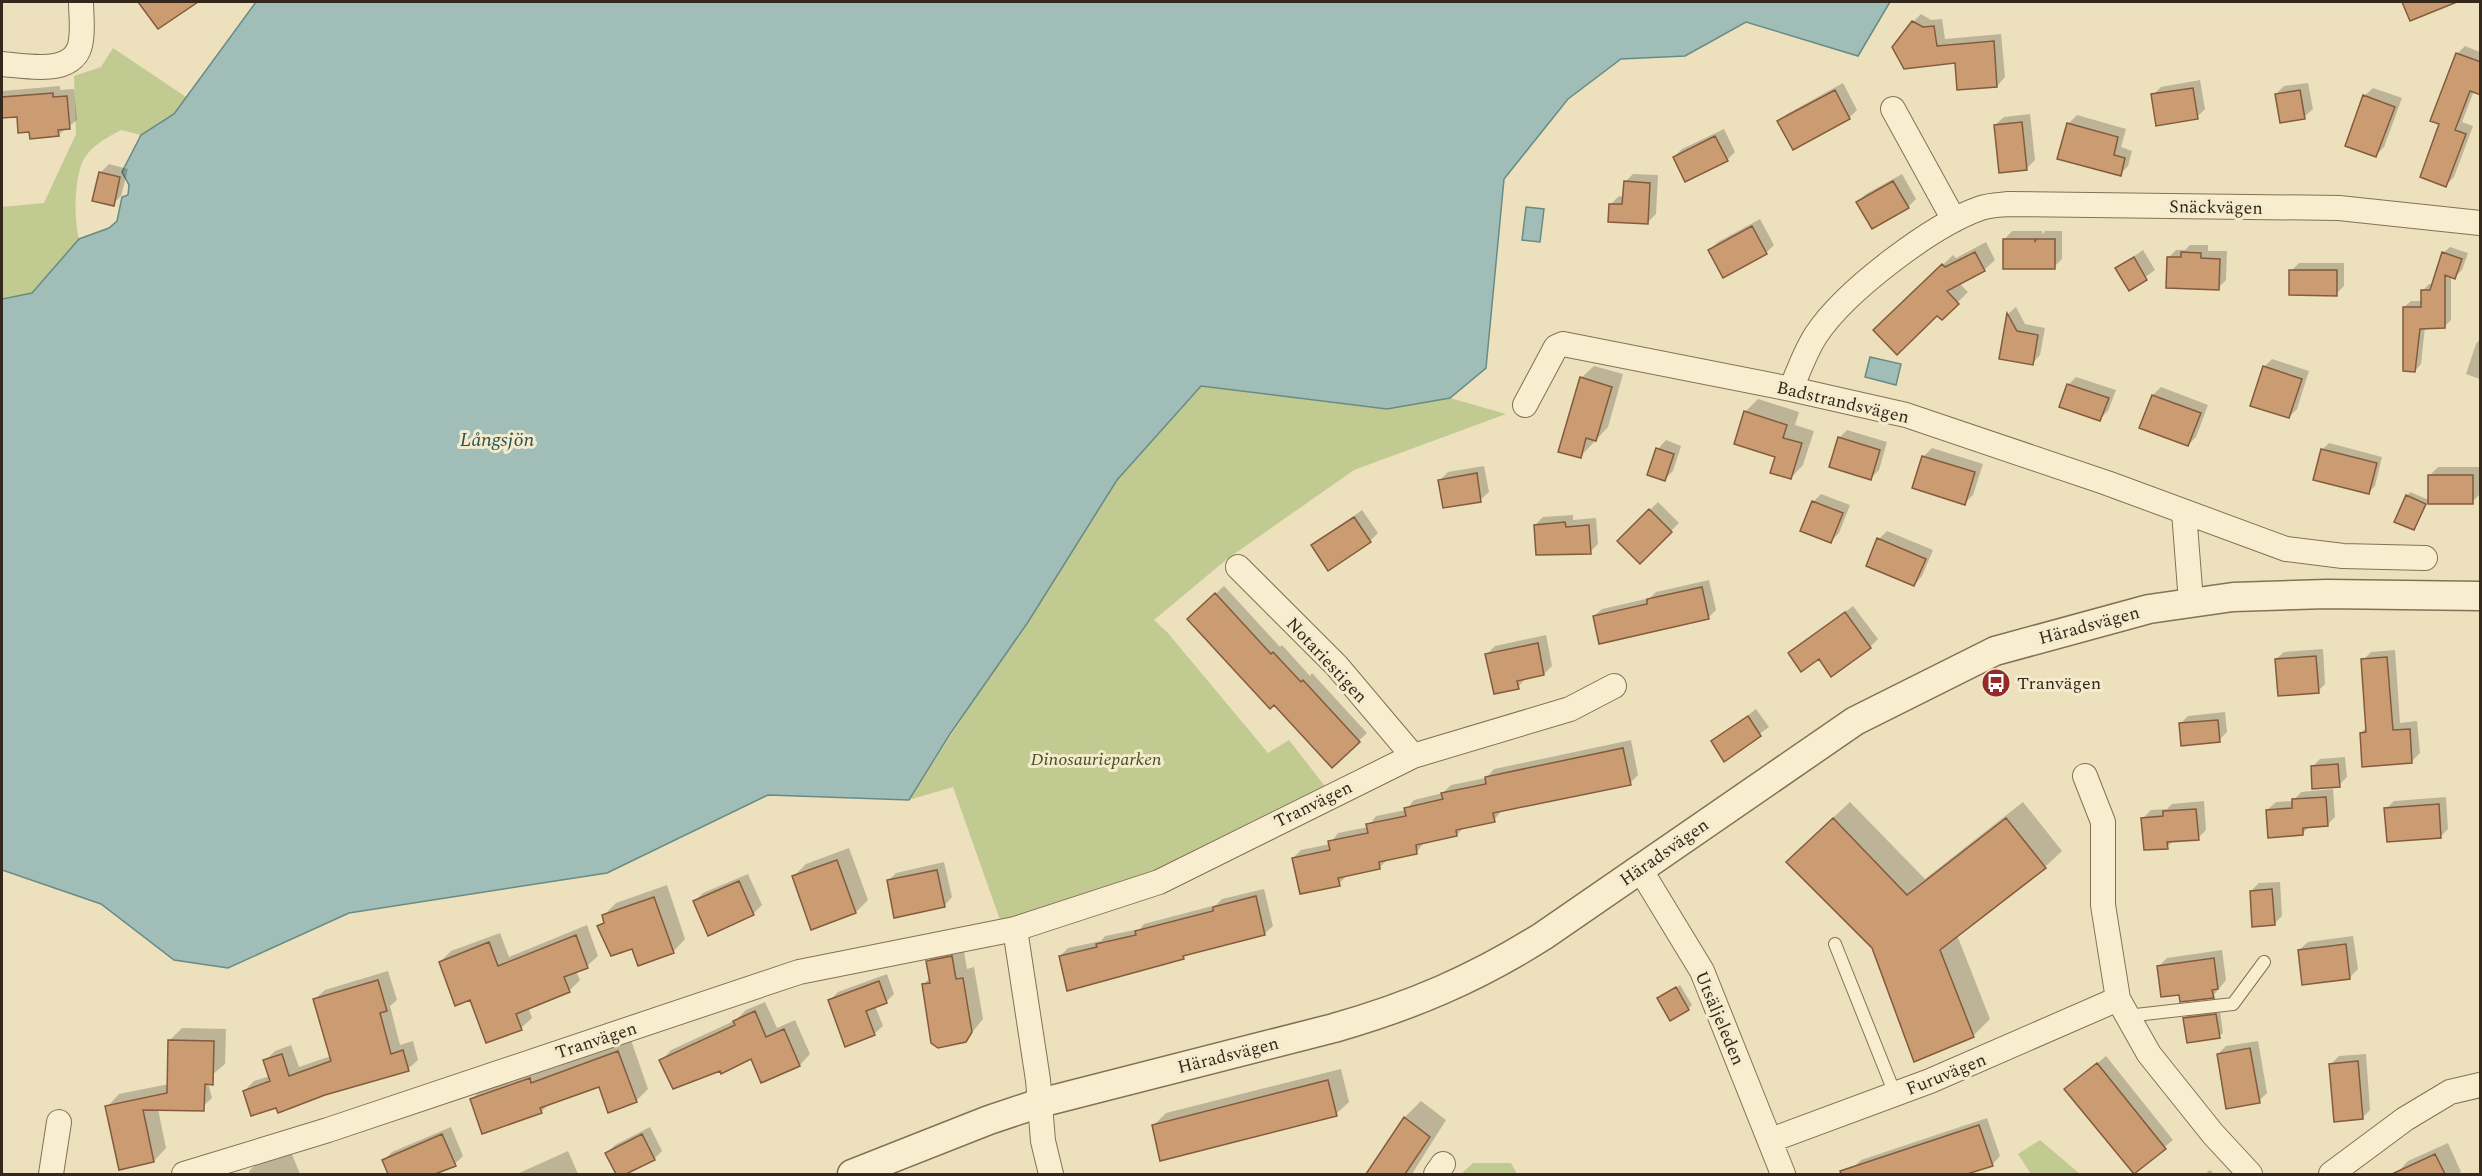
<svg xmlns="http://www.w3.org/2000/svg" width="2482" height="1176" viewBox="0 0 2482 1176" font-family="Spectral,serif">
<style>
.green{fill:#c1ca91}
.water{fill:#a0beb7;stroke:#688b84;stroke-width:1.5}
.shadow{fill:#0003}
.building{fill:#cb9b72;stroke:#835b3d;stroke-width:1.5}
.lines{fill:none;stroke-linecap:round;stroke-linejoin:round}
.service-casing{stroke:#847156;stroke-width:14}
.minor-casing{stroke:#847156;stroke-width:26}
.tertiary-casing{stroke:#847156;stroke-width:31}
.service{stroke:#f8eecf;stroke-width:12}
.minor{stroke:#f8eecf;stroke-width:24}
.tertiary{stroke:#f8eecf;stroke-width:28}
.labels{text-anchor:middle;stroke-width:6;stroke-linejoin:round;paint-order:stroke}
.street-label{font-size:18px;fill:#33281b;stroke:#f4eacc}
.poi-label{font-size:18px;fill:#33281b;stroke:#f4eacc;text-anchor:start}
.park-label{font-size:18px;font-style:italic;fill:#425022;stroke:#f4eacc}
.water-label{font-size:20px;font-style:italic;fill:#2a5352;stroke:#f4eacc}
</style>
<rect width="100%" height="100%" fill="#ede0bd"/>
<!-- green -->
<path class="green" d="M113,48L186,97L174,114L141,135L121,130C106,138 89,147 82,163C74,183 74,219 79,239L32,293L2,299V207L44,203L76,134L74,76L101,67Z
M1201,385L1387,409L1450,398L1506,414L1354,470L1227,559L1154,620L1167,632L1268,753L1289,740L1331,794L1159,882L1004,931L953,787L909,800L1117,480Z
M2040,1140L2080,1174H2031L2018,1154Z
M1473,1163H1511L1517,1174H1461Z"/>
<!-- water -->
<path class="water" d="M256,2H1890L1858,56L1746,22L1685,56L1621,59L1568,99L1504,179L1486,368L1450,398L1387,409L1201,386L1117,480L1028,622L950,734L909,800L768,795L607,873L349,913L228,968L174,960L101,904L2,870V299L32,293L79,239L109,228L117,221L122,197L128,195L129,185L122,172L141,135L174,114Z
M1526,207L1544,209L1540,242L1522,240Z
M1870,357L1901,364L1896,385L1865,377Z"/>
<!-- shadow -->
<path class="shadow" d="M140,2H194L159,27Z
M2403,2H2441L2411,19Z
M1921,14L1931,20L1942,19L1945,39L2001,34L2005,77L1997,86L1956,61L1904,68L1913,22Z
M2465,46L2480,52V93L2474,91L2462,122L2473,126L2454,177L2446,185L2441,123L2457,54Z
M2200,80L2205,109L2197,117L2153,95L2161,87Z
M1843,83L1857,110L1849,118L1779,122L1787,114Z
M2308,83L2313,109L2304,117L2276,94L2284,86Z
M60,86V90L74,89L77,120L58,135L31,130L18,115L2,116V91Z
M2373,88L2402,98L2384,147L2376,155L2364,96Z
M2030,114L2035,160L2027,168L1995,125L2004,117Z
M2077,115L2126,129L2121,147L2132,151L2128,166L2120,174L2069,123Z
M1724,129L1735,152L1727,160L1674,157L1682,149Z
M109,164L128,169L121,196L113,204L100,173Z
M1633,174L1658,175L1656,214L1648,222L1611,204L1619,196L1624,197L1625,182Z
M1902,174L1916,199L1908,207L1858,202L1866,194Z
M1760,219L1774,245L1766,253L1710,250L1718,242Z
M2012,231H2042L2043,234L2045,231H2062V259L2054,267L2004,240Z
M1986,242L1995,260L1984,270L1959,283L1968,292L1942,318L1937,314L1876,330L1953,255L1956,258Z
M2190,245H2208V251H2227L2226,280L2218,288L2168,258L2176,250H2185Z
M2450,247L2468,253L2462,270L2455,277L2451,276V320L2444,327H2425L2421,364L2415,371L2404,307L2411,301H2423V290L2429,284H2433L2443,253Z
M2143,250L2155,270L2129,289L2117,268Z
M2299,263H2344V286L2336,294L2291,271Z
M2016,307L2025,324L2045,328L2040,355L2032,364L2001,358L2008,314Z
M2480,339V379L2466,374L2476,344Z
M2272,359L2309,371L2297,409L2289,417L2264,367Z
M1594,366L1623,374L1608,427L1580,457L1581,378Z
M2076,377L2116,390L2108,411L2100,419L2068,385Z
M2161,387L2208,405L2196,437L2188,445L2141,427L2153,395Z
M1758,399L1799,412L1795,425L1814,431L1803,465L1791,478L1745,412Z
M1847,430L1887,442L1879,470L1871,478L1839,438Z
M1666,440L1681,446L1673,471L1665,479L1649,474L1658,449Z
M2329,443L2382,457L2375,486L2369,492L2322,450Z
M1932,448L1983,464L1973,495L1965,503L1914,487L1924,456Z
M1484,466L1489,492L1480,500L1440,480L1448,472Z
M2438,467H2480V494L2472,502L2427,503L2414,528L2407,496L2410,492L2429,500V476Z
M1821,494L1850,505L1839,533L1831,541L1813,502Z
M1658,502L1679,523L1640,562L1619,541Z
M1362,510L1378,533L1370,541L1313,545Z
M1573,515V520L1596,518L1598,544L1590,552L1535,525L1543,517Z
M1887,531L1933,550L1922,576L1914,585L1879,539Z
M1709,580L1716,610L1709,617L1594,616L1602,609L1650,598L1656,592Z
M1224,586L1280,647L1282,645L1310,676L1312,673L1367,733L1332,766L1197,611Z
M1853,606L1878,639L1870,647L1832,675L1819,657L1790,653Z
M1546,635L1552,666L1544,674L1526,678L1518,687L1487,654L1495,646Z
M2323,649L2325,684L2318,691L2276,659L2284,652Z
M2395,650L2400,723L2417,721L2420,753L2412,761L2361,733L2367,727L2363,660L2371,652Z
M1756,709L1769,727L1725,759L1713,742Z
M2225,712L2227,732L2219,740L2180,724L2188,716Z
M1631,740L1638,775L1630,783L1502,810L1494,820L1465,826L1457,835L1424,842L1417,852L1387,860L1379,868L1347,875L1339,884L1293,858L1301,850L1330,844L1338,833L1368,827L1376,816L1406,810L1414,800L1443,793L1451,785L1486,778L1494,769Z
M2345,757L2347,777L2339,785L2312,767L2320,759Z
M2333,789L2335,817L2327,825L2310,826L2302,834L2267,810L2276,802L2293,801L2301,792Z
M2446,797L2448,829L2440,837L2386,809L2394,801Z
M2204,801L2206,830L2198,838L2174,840L2167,847L2142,819L2151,810L2167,809L2172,804Z
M1850,802L1925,879L2023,802L2062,851L2045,867L1957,935L1990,1019L1973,1036L1874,947L1804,845Z
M849,848L868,900L856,912L793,877L806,864Z
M944,862L952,897L944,906L888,881L896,873Z
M748,874L762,905L754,913L709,934L695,901L703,893Z
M2280,882L2282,916L2274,924L2251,891L2259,883Z
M667,885L685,939L673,952L633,947L598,927L605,920L603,916L616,903Z
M1264,889L1273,926L1264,934L1188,953L1183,958L1060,956L1068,948L1101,941L1105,936L1140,929L1144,924L1216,905L1222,899Z
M587,925L598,956L587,966L576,971L580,980L569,991L528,1007L532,1018L521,1028L487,1041L471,998L440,962L451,951L500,933L509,957Z
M2353,936L2358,969L2350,977L2299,950L2308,942Z
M963,946L967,969L974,967L983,1019L965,1041L923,985L931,977L928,962L939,951Z
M2222,950L2226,980L2213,996L2180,993L2158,967L2167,958Z
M388,971L397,1000L390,1006L400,1045L413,1041L418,1060L408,1069L277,1106L244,1091L254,1081L270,1076L265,1061L275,1051L291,1045L299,1067L331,1056L315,999L325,990Z
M887,974L894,994L886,1002L875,1006L883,1026L874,1034L830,1000L838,992Z
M1680,985L1692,1005L1688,1009L1659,998Z
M765,1002L777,1028L795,1020L810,1054L800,1065L762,1081L751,1057L721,1069L661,1061L671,1050L736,1020L746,1010Z
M2220,1011L2223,1033L2219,1036L2185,1018L2188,1015Z
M182,1028L226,1029L225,1064L207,1079L212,1098L199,1110L158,1109L166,1148L154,1161L107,1107L119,1094L169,1084L170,1040Z
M631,1040L648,1089L636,1101L599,1085L550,1103L541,1112L472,1099L484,1087L542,1066L544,1071Z
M2258,1041L2267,1093L2259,1101L2218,1054L2226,1046Z
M2366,1054L2370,1110L2362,1118L2331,1064L2339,1056Z
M2106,1056L2173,1140L2133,1173L2066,1090Z
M1341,1069L1349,1102L1336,1114L1153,1126L1166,1113Z
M1421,1101L1446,1120L1412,1174H1369L1405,1117Z
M1987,1118L2000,1156L1992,1165L1962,1174H1855L1853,1168L1861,1160Z
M451,1127L463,1156L455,1164L431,1174H389L384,1160L392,1152Z
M650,1127L662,1151L654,1159L618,1174L607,1153L615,1145Z
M2448,1143L2461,1172L2458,1174H2396L2408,1161Z
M568,1151L578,1174H516H517Z
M291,1152L300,1174H250L249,1171L257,1163Z
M2210,1170L2214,1174H2205Z"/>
<!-- building -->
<path class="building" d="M138,2H198L158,29Z
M2402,2H2457L2410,21Z
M1912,21L1923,27L1934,26L1937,46L1994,41L1997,87L1957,90L1955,63L1904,69L1892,47Z
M2456,53L2481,62V95L2470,91L2455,130L2466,134L2446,187L2420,177L2439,124L2430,121Z
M2193,88L2198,119L2156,126L2151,94Z
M1835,90L1850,119L1793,150L1777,121Z
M2300,90L2305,119L2280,123L2275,94Z
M53,93V97L67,96L70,129L58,130L59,136L30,139L29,132L18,133L17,117L2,118V97Z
M2363,95L2395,107L2376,157L2345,146Z
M2022,122L2027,170L1999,173L1994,125Z
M2067,123L2118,137L2114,155L2125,158L2121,176L2057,159Z
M1715,136L1728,161L1685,182L1673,157Z
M99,172L120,177L114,206L92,201Z
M1624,181L1650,183L1648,224L1608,222L1609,204H1622Z
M1893,181L1909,208L1872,229L1856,202Z
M1752,226L1767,254L1723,278L1708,250Z
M2003,239H2035V242L2036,239H2055V269H2003Z
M1975,252L1985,271L1947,291L1959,304L1942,320L1937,316L1897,355L1873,330L1942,264L1945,267Z
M2181,252L2201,253V258L2220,259L2219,290L2166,288L2167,257H2181Z
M2442,252L2462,259L2455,279L2445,275V328L2420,329L2415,372L2403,371V307H2421V290H2430Z
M2134,257L2147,280L2129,291L2115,268Z
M2289,270H2337V296L2289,295Z
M2007,313L2017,331L2038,335L2033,365L1999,359Z
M2263,366L2302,379L2289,418L2250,406Z
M1580,377L1612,387L1596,441L1586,438L1581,458L1558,452Z
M2067,384L2109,398L2100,421L2059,407Z
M2152,395L2201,413L2188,446L2139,428Z
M1744,411L1787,425L1783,438L1802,443L1791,479L1770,473L1775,457L1734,444Z
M1838,437L1880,450L1871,480L1829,467Z
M1656,448L1674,454L1665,481L1647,475Z
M2321,449L2377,463L2369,494L2313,480Z
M1922,456L1975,472L1965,505L1912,488Z
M1477,473L1481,502L1443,508L1438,480Z
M2428,475H2473V504H2428Z
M2406,495L2426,504L2414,530L2394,522Z
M1812,501L1843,513L1831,543L1800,531Z
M1649,509L1672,532L1640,564L1617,541Z
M1354,517L1371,542L1328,571L1311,545Z
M1565,522L1566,527L1589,525L1591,554L1536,555L1534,525Z
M1877,538L1926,559L1914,586L1866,566Z
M1702,587L1709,619L1599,644L1593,616L1647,604V599Z
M1215,593L1271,654L1273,652L1301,682L1303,680L1360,742L1332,768L1274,705L1270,709L1187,619Z
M1845,612L1871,648L1831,677L1819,659L1801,672L1788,653Z
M1538,643L1544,675L1517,681L1519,689L1494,694L1485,654Z
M2316,656L2319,693L2278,696L2275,659Z
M2387,657L2393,730L2410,729L2412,763L2362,767L2360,733L2366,732L2361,659Z
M1748,716L1761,736L1724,762L1711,741Z
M2218,720L2220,742L2181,746L2179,723Z
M1623,748L1631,785L1493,813L1495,822L1456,830L1457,836L1416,845L1417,854L1379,862L1380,869L1338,878L1340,886L1300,894L1292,858L1330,850L1328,841L1368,833L1366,824L1406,816L1404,808L1443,799L1441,793L1486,784L1485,777Z
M2338,764L2340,787L2312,789L2311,766Z
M2326,797L2328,826L2303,828V835L2268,838L2266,810L2292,808V799Z
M2439,804L2441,838L2387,842L2384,808Z
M2196,809L2199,840L2167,842L2168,849L2144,850L2141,818L2163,816V811Z
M1833,818L1907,895L2006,818L2046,868L1940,950L1974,1037L1914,1062L1872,948L1786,862Z
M837,860L856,913L811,930L792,876Z
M937,870L945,907L894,918L887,880Z
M739,881L754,915L708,936L693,901Z
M2272,889L2275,925L2252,927L2250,891Z
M1256,896L1265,935L1183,956L1184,959L1067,991L1059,956L1097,947L1096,944L1136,935L1135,931L1213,911V907Z
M654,897L674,953L638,966L632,949L611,956L597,926L604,923L602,915Z
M576,935L588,968L564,977L570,992L516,1014L522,1030L486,1043L470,1000L455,1006L439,962L489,942L498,966Z
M2346,944L2350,979L2302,985L2298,950Z
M952,956L956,979L963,978L972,1032L966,1042L938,1048L931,1043L922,984L930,983L926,961Z
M2214,958L2218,989L2212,990L2214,998L2180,1002L2179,995L2161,997L2157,966Z
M378,980L387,1011L380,1013L391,1054L403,1050L409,1071L325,1095L278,1113L276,1108L251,1116L243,1091L270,1081L263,1060L282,1054L289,1076L331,1061L313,999Z
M879,981L887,1003L866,1011L875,1035L845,1047L828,1000Z
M1676,987L1689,1010L1670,1021L1657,998Z
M755,1011L766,1037L784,1029L800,1066L761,1083L751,1059L721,1074L720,1071L673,1089L659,1060L735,1025L733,1021Z
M2216,1014L2220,1038L2187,1043L2183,1018Z
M168,1040L214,1041L213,1085L205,1084L204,1111L143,1110L154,1162L119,1170L105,1106L167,1093Z
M2250,1048L2260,1103L2226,1109L2217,1054Z
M618,1051L637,1102L608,1113L599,1087L540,1108L542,1113L482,1134L470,1099L530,1078L531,1083Z
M2358,1061L2363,1119L2334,1122L2329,1064Z
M2097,1063L2166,1149L2134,1174L2064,1089Z
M1328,1080L1337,1116L1160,1161L1152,1125Z
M1404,1117L1430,1137L1405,1174H1366Z
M1979,1125L1993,1166L1967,1174H1841L1840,1171Z
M442,1134L456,1166L435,1174H388L382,1160Z
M642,1134L655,1160L626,1174H616L605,1153Z
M2435,1154L2445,1174H2392Z"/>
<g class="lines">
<!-- service casing -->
<g class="service-casing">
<path id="service" d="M1835,944L1895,1094
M2127,1016L2233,1004L2264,962"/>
</g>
<!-- minor casing -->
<g class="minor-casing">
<path id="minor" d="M2,64C28,66 77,77 81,40C83,27 81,14 81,2
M1893,109L1954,220
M1791,389C1799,370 1805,352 1816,335C1845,291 1932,225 1981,208C1990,205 2000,205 2009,204L2339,208L2480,223
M1525,405L1556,347L1563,344L1791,389L1906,415L2107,483L2286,549L2343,556L2425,558
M2184,512L2191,602
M1238,567L1337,666L1413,756
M2085,776L2103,822V905L2118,999
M1640,869L1702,971L1783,1174
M1015,929L1038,1080L1043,1141L1051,1174
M1771,1140L1930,1081L2118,999L2149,1054L2213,1134L2250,1174
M51,1174L59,1122
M184,1174L328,1130L799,972L1015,929L1159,882L1413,756L1570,709L1614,686
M1436,1174L1443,1164
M2331,1174L2405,1119L2450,1092L2480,1085"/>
</g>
<!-- tertiary casing -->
<g class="tertiary-casing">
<path id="tertiary" d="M852,1174L989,1120L1040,1103L1334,1028C1411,1006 1475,979 1543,936L1855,721L1995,651L2149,609L2233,597L2327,594L2480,596"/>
</g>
<!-- service -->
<use href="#service" class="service"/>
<!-- minor -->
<use href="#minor" class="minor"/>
<!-- tertiary -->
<use href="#tertiary" class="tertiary"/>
</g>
<!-- icons -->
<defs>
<g id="bus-disc" transform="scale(1.5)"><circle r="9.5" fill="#922b27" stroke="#f4eacc"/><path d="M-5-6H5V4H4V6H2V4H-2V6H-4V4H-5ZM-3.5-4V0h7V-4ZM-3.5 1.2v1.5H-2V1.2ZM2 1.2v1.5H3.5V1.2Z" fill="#fff"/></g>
</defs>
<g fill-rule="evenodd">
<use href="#bus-disc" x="1996" y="683"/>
</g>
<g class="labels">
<!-- street labels -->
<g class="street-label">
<text transform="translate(2216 207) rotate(1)" y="6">Snäckvägen</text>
<text transform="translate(1843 402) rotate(13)" y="6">Badstrandsvägen</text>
<text transform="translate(2089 625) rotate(-15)" y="6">Häradsvägen</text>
<text transform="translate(1327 660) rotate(47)" y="6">Notariestigen</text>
<text transform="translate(1313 804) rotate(-26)" y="6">Tranvägen</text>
<text transform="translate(1664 852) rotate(-35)" y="6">Häradsvägen</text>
<text transform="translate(1720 1018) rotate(67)" y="6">Utsäljeleden</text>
<text transform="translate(596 1040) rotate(-18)" y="6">Tranvägen</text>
<text transform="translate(1228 1055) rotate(-14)" y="6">Häradsvägen</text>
<text transform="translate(1946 1074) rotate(-22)" y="6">Furuvägen</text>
</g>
<!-- poi labels -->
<g class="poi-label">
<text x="2017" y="689">Tranvägen</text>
</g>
<!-- park labels -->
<g class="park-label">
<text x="1096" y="765">Dinosaurieparken</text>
</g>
<!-- water labels -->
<g class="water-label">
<text x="497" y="446">Långsjön</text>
</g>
</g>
<!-- border -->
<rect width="2482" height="1176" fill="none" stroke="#33281b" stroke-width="6"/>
</svg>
